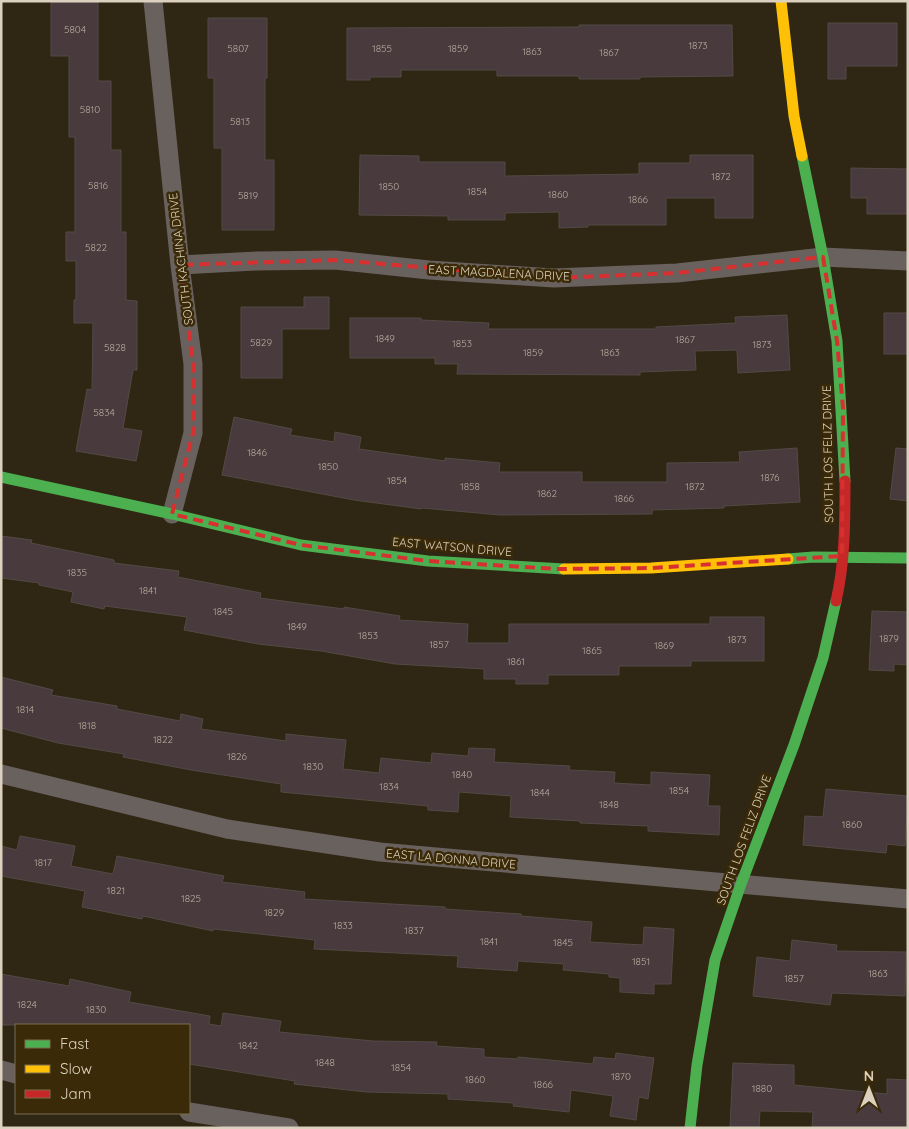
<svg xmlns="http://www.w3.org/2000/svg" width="909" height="1129" viewBox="0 0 909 1129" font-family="Quicksand,sans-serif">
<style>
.building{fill:#493a3d;stroke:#534a46}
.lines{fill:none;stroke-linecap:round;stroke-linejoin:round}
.street{stroke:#68615e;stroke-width:19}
.fast{stroke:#4caf50;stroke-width:11}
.slow{stroke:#ffc107;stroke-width:11}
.jam{stroke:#c62828;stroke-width:11}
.marked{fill:none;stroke:#d63030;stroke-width:4;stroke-dasharray:10 6;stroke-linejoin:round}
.labels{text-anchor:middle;stroke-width:5;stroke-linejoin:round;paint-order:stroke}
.number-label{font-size:10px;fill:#b6ab9e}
.street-label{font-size:12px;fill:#dbd1be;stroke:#3b2a07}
</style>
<rect width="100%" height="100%" fill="#2f2613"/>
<!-- building -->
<path class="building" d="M51,2H98V81H111V150H121V232H126V300L137,301V370H133L123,428L142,431L136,461L76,451L87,389L92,390L93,323H74V300H76V261H66V232H75V137H69V56H51Z
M208,18H267V78H265V160H274V230H222V148H214V78H208Z
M828,23H897V66H846V79H828Z
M579,25H732L733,76L640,77V79H579V76H497V70H401V77H370V80H347V28L579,27Z
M360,155L419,156V162H505V176L639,174V163H690V155H753V218H715V198H666V225H588V227L559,228V212L505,213V220H448V216L359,215Z
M851,168L908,169V214H867V198H851Z
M304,297H329V329H282V378H241V307H304Z
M884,313H908V354H884Z
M787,315L790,370L738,373L737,350L695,351L696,370L640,372V375L457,374L458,364H435V358H350V318H421V320L489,323L488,329H656V327L736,323L735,317Z
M234,417L292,429L290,435L334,442L335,432L361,437L359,449L445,461V458L500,463L499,472H582V482H667V463L740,462L739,452L797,448L800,502L724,506V508L652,510V514L500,515L422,508L421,509L354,500L222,475Z
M896,448L908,449V501L890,499Z
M1,536L32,540L31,543L114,560V563L179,571L178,577L261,593L260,598L344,609V607L400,616L399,620L468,624L467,643H509V624H710V617H764V661H691V666H619V675H548V684H516V679H484V669L395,664L321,651L258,644L184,630L187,617L105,606L104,609L71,602L73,592L39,585V583L1,578Z
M872,611L908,612V665L894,664V671L869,670Z
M1,677L53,690L51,695L117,706V709L180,721L181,714L203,719L201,729L286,741V734L346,740L343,769L379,773L381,758L431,763L432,753L468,756L469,748L495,749L494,762L570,766L569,770L615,772L614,783L651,785V772L710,775L708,806H720L719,835L648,831V826L580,823V821L510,817L511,796L459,792L458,812L428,810V806L281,792V784L191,770L123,757L124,754L58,743L1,728Z
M826,789L908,796L905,846L887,844L886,853L803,845L805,816L823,817Z
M20,836L75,846L71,866L113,874L117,856L224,876L222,882L305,892L304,899L445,907V909L521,914V916L592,922L590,942L643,945L644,927L674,929L671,984H654V994L620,992V978L609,977V974L563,970L564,964L518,961L517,971L457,967L458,956L314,949L315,940L213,929V931L143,916L142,919L82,907L85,891L1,876V846L17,850Z
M792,940L837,945L836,951L906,952L905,996L832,993L830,1005L753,996L757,957L790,961Z
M1,974L69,986L70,979L131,992L129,1002L210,1016L209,1024L221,1026L223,1013L281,1021L279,1032L373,1041L437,1042L436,1046L484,1049V1057L518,1059V1057L593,1064L594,1057L615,1059L616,1053L654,1058L648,1099L639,1097L636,1120L610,1116L613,1096L571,1090L569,1112L513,1106L514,1103L448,1099V1094L366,1092L294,1084L295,1081L189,1064V1025H1Z
M733,1063L794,1065V1085L887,1094V1079L908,1080V1128H812L813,1112L760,1111L759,1128H730Z"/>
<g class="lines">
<!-- street -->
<path class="street" d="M153,1L180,265L193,364V433L172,514
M180,265L257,261L335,260L429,270L554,278L677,273L823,257L908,261
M1,774L227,829L380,852L908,899
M1,1070L16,1074
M189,1112L289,1128"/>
<!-- fast -->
<path class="fast" d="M802,156L823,257L837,341L845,481
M1,477L172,514L301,545L428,561L564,569
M788,559L813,557L908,558
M690,1128L697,1065L715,960L741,884L794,745L823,658L836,601"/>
<!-- slow -->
<path class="slow" d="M781,1L794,116L802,156
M564,569L651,568L788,559"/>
<!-- jam -->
<path class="jam" d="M836,601C845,563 845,521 845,481"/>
</g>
<!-- marked area -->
<path class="marked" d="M823,257L837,341L843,408L842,556L651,568L557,569L428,561L301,545L172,514L193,433V364L180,265L335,260L554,278L677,273Z"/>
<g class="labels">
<!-- number labels -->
<g class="number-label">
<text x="75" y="33">5804</text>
<text x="698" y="49">1873</text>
<text x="238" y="52">5807</text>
<text x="382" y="52">1855</text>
<text x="458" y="52">1859</text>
<text x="532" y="55">1863</text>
<text x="609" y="56">1867</text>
<text x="90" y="113">5810</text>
<text x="240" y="125">5813</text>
<text x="721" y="180">1872</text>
<text x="98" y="189">5816</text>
<text x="389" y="190">1850</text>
<text x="477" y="195">1854</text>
<text x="558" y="198">1860</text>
<text x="248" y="199">5819</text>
<text x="638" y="203">1866</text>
<text x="96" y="251">5822</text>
<text x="385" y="342">1849</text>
<text x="685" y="343">1867</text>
<text x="261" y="346">5829</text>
<text x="462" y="347">1853</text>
<text x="762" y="348">1873</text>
<text x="115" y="351">5828</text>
<text x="533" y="356">1859</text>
<text x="610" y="356">1863</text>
<text x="104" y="416">5834</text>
<text x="257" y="456">1846</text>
<text x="328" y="470">1850</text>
<text x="770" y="481">1876</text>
<text x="397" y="484">1854</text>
<text x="470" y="490">1858</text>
<text x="695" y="490">1872</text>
<text x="547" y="497">1862</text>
<text x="624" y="502">1866</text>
<text x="77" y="576">1835</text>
<text x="148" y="594">1841</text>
<text x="223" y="615">1845</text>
<text x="297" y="630">1849</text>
<text x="368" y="639">1853</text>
<text x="889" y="642">1879</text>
<text x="737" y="643">1873</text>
<text x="439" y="648">1857</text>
<text x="664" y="649">1869</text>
<text x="592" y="654">1865</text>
<text x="516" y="665">1861</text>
<text x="25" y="713">1814</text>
<text x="87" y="729">1818</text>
<text x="163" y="743">1822</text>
<text x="237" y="760">1826</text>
<text x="313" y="770">1830</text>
<text x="462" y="778">1840</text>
<text x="389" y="790">1834</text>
<text x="679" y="794">1854</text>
<text x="540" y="796">1844</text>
<text x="609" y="808">1848</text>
<text x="852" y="828">1860</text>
<text x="43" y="866">1817</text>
<text x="116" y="894">1821</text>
<text x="191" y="902">1825</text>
<text x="274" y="916">1829</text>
<text x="343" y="929">1833</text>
<text x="414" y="934">1837</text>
<text x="489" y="945">1841</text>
<text x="563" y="946">1845</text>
<text x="641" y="965">1851</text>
<text x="878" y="977">1863</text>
<text x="794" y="982">1857</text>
<text x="27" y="1008">1824</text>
<text x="96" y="1013">1830</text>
<text x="248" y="1049">1842</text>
<text x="325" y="1066">1848</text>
<text x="401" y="1071">1854</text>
<text x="621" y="1080">1870</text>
<text x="475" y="1083">1860</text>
<text x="543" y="1088">1866</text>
<text x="762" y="1092">1880</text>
</g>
<!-- street labels -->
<g class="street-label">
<text transform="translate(181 259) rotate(-97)" y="4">SOUTH KACHINA DRIVE</text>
<text transform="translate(499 273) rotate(3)" y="4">EAST MAGDALENA DRIVE</text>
<text transform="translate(828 454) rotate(-91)" y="4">SOUTH LOS FELIZ DRIVE</text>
<text transform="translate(452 547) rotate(5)" y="4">EAST WATSON DRIVE</text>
<text transform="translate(744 840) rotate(-70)" y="4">SOUTH LOS FELIZ DRIVE</text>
<text transform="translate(451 859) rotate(5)" y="4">EAST LA DONNA DRIVE</text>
</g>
</g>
<!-- border -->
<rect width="909" height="1129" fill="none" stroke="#dbd1be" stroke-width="5"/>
<!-- legend -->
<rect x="15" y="1024" width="175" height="90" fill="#3b2a07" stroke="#7b6d50"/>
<rect x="25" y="1040" width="25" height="8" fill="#4caf50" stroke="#7b6d50"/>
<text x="60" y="1049" font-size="15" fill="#dbd1be">Fast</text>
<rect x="25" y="1065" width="25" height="8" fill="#ffc107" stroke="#7b6d50"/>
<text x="60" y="1074" font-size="15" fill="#dbd1be">Slow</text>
<rect x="25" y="1090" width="25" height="8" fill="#c62828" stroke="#7b6d50"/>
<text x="60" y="1099" font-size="15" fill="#dbd1be">Jam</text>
<!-- north arrow -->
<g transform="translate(869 1089)" stroke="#3b2a07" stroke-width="4" paint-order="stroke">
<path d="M0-4L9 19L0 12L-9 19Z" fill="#dbd1be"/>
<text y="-8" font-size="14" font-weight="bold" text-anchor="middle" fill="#dbd1be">N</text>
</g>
</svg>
